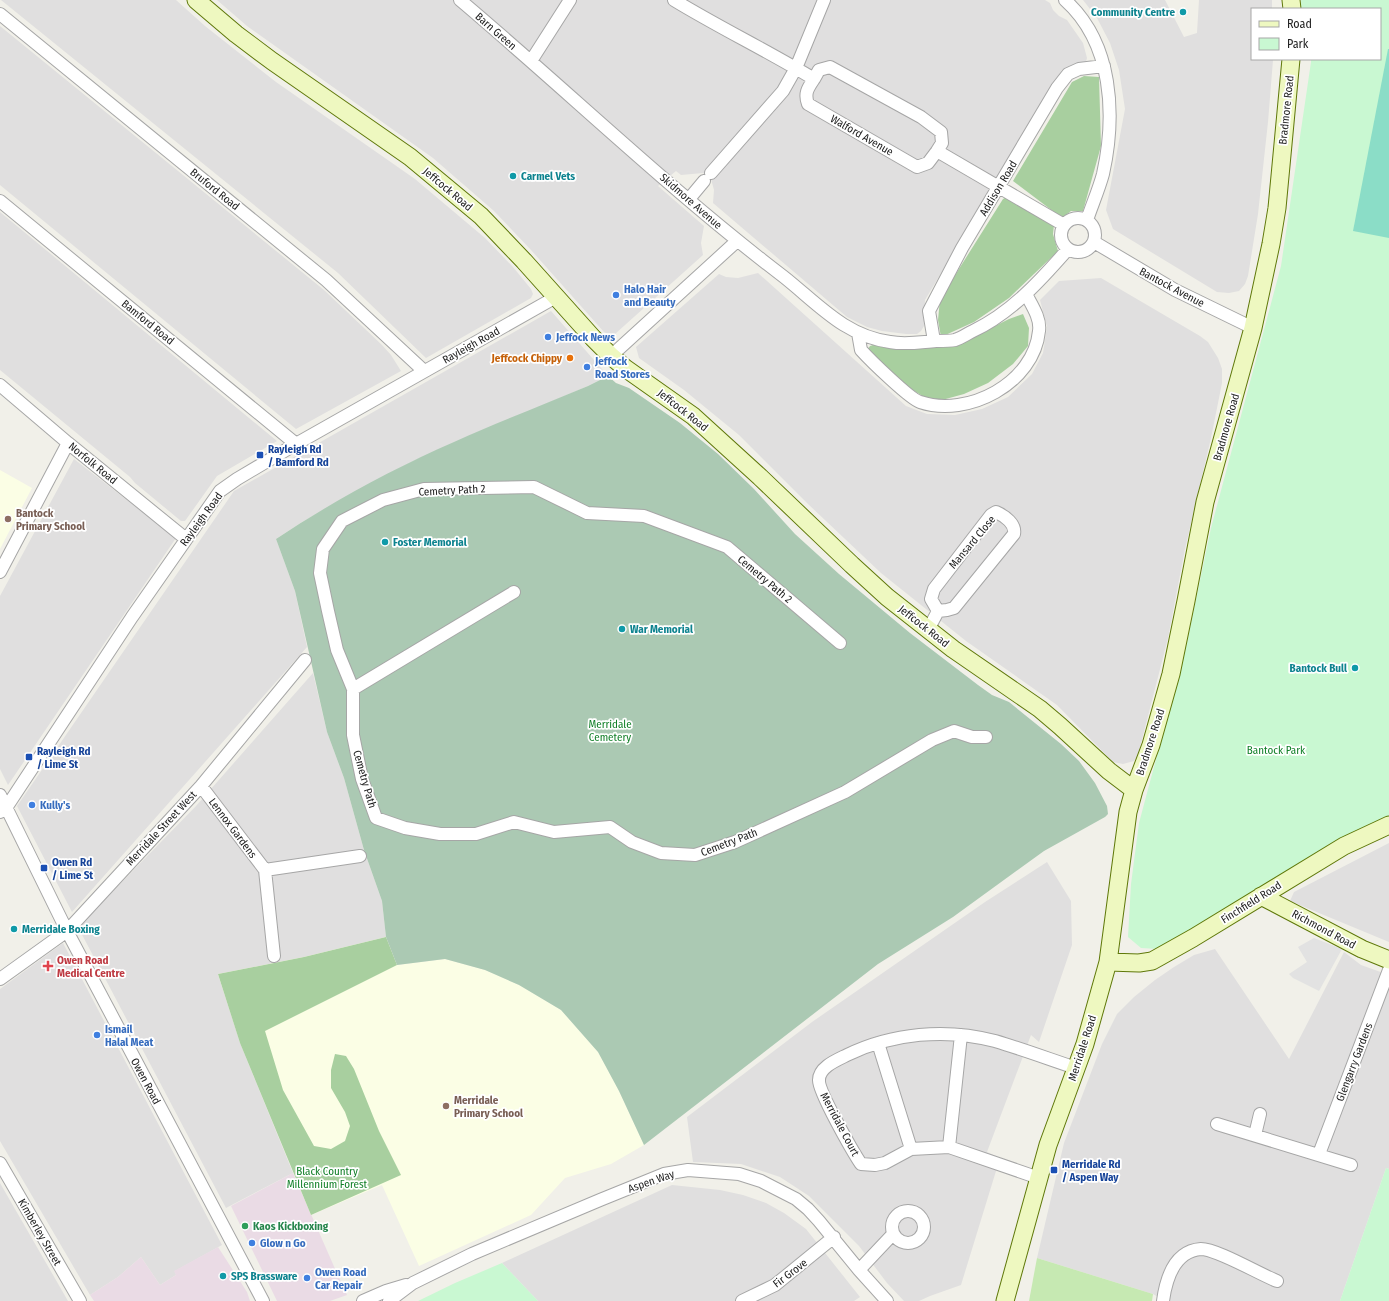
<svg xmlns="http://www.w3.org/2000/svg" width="1389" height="1301" viewBox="0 0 1389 1301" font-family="'Fira Sans Condensed',sans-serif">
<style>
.residential{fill:#e0dfdf}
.industrial{fill:#eadbe5}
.education{fill:#fbfee5}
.grass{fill:#c6e9b2}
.forest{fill:#a8cf9f}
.cemetery{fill:#abc9b3}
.park{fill:#c9f8d2}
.pitch{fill:#8bddc7}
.parking{fill:#e2e2e2}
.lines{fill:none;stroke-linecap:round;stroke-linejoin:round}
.street-casing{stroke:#a6a6a6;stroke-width:14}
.secondary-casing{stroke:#5f7809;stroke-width:19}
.street{stroke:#fff;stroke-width:12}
.secondary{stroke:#eef8c0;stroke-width:17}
.culture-dot{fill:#0f9aa8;stroke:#fff;stroke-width:1.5}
.shop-dot{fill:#3f7fe0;stroke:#fff;stroke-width:1.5}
.food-dot{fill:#e8710a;stroke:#fff;stroke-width:1.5}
.transit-dot{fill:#1a4fb4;stroke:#fff;stroke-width:1.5}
.education-dot{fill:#8d6e63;stroke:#fff;stroke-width:1.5}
.health-dot{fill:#e0444e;stroke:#fff;stroke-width:1.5}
.leisure-dot{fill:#2e9e5b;stroke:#fff;stroke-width:1.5}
.labels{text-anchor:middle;stroke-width:3.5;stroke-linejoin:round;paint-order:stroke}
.culture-label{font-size:11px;font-weight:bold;fill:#0d838f;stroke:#fff;text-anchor:start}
.street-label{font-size:11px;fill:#222;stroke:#fff}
.shop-label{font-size:11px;font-weight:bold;fill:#366cbe;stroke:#fff;text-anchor:start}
.food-label{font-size:11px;font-weight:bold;fill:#c56008;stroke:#fff;text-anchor:end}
.transit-label{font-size:11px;font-weight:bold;fill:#164399;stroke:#fff;text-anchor:start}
.education-label{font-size:11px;font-weight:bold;fill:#785e54;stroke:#fff;text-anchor:start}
.park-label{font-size:11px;fill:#107f27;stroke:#fff}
.health-label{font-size:11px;font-weight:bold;fill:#be3a42;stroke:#fff;text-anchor:start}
.leisure-label{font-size:11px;font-weight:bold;fill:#27864d;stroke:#fff;text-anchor:start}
</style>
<rect width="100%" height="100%" fill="#f1f0e9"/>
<!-- residential -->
<path class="residential" d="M1,0H176L205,26L276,82L415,179L485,238L513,267L531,289L533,294L531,298L426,358L338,273Z
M217,0H1045L1050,3L1053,10L1059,16L1067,20L1083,43L1087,58L1086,62L1062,70L925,300L924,326L921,331L917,334H906L882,331L867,327L847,317L713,203L714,190L711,179L703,173L681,175L676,171L658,186L704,226L701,243L703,255L615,334H608L604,332L531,250L494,211L433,158L247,26Z
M1083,0H1165L1184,37L1197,33L1199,0H1272V9H1252V59H1273V60L1268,122L1258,214L1248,276L1245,284L1239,291L1229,293L1217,292L1113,229L1106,210L1125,109L1119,70L1110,43L1097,18Z
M0,26L324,290L382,345L391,355L401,371L296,429L0,185Z
M0,212L277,441L217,476L185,521H181L135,483L130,477L0,370Z
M758,273L906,406L927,414L955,415L982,409L1008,397L1032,374L1043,353L1047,327L1040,300L1059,281L1101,278L1200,336L1208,342L1218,358L1222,369V383L1211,438L1185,549L1168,638L1138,755L1134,761L1123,764L1113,762L1057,705L966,641L881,573L808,504L739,435L684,390L639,358L636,347L719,274L726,277L738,278Z
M551,311L608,376L588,386L413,461L302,522L276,539L295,591L307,647L72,912L17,806L234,491Z
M74,459L176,538L8,785L0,769V596Z
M313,673L327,732L344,778L364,850L382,901L386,937L304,957L218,974L240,1043L293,1173L226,1208L78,927L196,806Z
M1389,843V942L1290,901L1294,892Z
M1047,862L1071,901L1072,945L1039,1042L1031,1035L987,1152L1000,1158L961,1285L930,1296L919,1301H904L887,1283L859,1246L809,1196L780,1177L741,1164L693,1162L687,1117L812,1022L985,902Z
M63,943L222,1245L175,1271L176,1275L160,1285L141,1257L118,1277L90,1295L0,1141V989Z
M1215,949L1289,1059L1344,952L1361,965L1389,975V1169L1386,1168L1340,1301H1165L1153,1294L1037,1258L1064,1143L1102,1044L1117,1014L1134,997L1155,980L1174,967L1194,955Z
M0,1183L68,1301H0Z
M672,1185L720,1190L743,1195L766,1203L784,1213L806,1229L860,1297L854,1301H538L502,1263Z"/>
<!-- industrial -->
<path class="industrial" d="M293,1173L336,1271L347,1295L330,1301H277L231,1206Z
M218,1247L247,1292L250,1301H94L90,1295L118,1277L141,1257L160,1285L176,1275L174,1271Z"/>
<!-- education -->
<path class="education" d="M0,470L32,488L0,549Z
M386,937L397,965L445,959L485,970L519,985L561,1010L598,1052L619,1091L644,1145L611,1164L565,1178L531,1215L419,1266L382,1185L311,1215L240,1042L218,974L304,957Z"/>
<!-- grass -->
<path class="grass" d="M1037,1258L1153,1294L1152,1301H1029Z"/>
<!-- forest -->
<path class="forest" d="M1084,76L1099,77L1101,146L1083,211H1071L1062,218L1013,181L1072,82Z
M1008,196L1054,225L1053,234L1058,251L1009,298L974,322L941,337L938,320L940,299L1003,199Z
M1023,314L1029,328L1028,346L1013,364L988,383L964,394L942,400L924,397L905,385L871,354L868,349L870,346L873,345L897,348L983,332L1009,319Z
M386,937L397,965L265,1031L283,1090L314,1146L331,1149L345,1141L350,1126L345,1112L331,1088V1070L335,1054L346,1056L354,1069L379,1131L401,1175L311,1215L240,1043L218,974L304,957Z"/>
<!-- cemetery -->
<path class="cemetery" d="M608,376L616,383L629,388L680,423L718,454L754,489L795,534L839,574L910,633L978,685L992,695L1009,702L1061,744L1079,761L1095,783L1107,806L1108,814L1105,817L1044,851L953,917L878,964L644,1145L619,1091L598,1052L561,1010L519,985L485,970L445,959L397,965L386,937L382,901L364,850L344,778L327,732L295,591L276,539C330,503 394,468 454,442C498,422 543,405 588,386Z"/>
<!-- park -->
<path class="park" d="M1301,0H1389V816L1158,949L1141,948L1128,937L1131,884L1139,823L1186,647L1211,528L1281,266L1311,62V59H1380V9H1301Z
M1386,1168L1389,1169V1301H1340Z
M502,1263L538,1301H418L455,1283Z"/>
<!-- pitch -->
<path class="pitch" d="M1388,49H1389V238L1353,231Z"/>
<!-- parking -->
<path class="parking" d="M1314,938L1342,949L1319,991L1293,978L1289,974L1307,962L1298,947Z"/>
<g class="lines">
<!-- street casing -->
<g class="street-casing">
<path id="street" d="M460,0C569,92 671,191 784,277C818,304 845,336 890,342C906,345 921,342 936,341C942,341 950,341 955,340C961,338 967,334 973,331C1011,313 1040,281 1068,249
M674,0C720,28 768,51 814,79L819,70L830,67L921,117L941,132L942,143L937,151L1064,225
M1065,0C1113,43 1116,115 1103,174C1099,189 1092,205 1087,220
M0,14L326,280L424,371
M531,61L570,0
M814,79C808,88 804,93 808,104L917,167L928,163L937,151
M711,173L783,91L796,68L824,0
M689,199L704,181
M0,201L296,444
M1061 235a17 17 0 1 1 34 0a17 17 0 1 1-34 0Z
M1094,242L1175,290L1253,328
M858,333L861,350C870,360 910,399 920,402C968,418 1034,383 1039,331C1041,318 1031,304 1026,294
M934,341L929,311L962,248L1057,88L1068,74L1079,69L1104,66
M611,356L737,241
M0,385L68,443L186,539
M0,572L68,443
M514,592L353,689L337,650L328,611L320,573L323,549L342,521L383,500L424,489L534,487L587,513L644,516L727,547L840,643
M928,630L938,611L947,610L954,608L1014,534C1016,524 1005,516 996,512L991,515L934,589L931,599L938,611
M353,689V735L362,779L376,818L405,828L440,834H476L514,822L554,832L610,827L632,842L661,853L695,855L735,842L845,792L932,740L954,731L972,737H986
M201,786L265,870L274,956
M0,795L67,931L263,1301
M0,812L6,808L132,617L220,491L237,479L296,444L556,297
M265,870L360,856
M0,979L67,931L201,786L305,660
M878,1043L911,1149
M1217,1124L1351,1165
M1255,1135L1260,1114
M949,1147L961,1035
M1319,1154L1389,970
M0,1163L80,1301
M1039,1178L949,1147L911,1149L885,1163L875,1165L861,1164C853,1152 818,1091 819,1080C819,1067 837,1060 847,1055C892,1033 946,1028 995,1041C1022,1049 1049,1059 1076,1068
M892 1227a16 16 0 1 1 32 0a16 16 0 1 1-32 0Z
M859,1270L893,1234
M363,1301L386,1291L406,1285
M389,1301L413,1283L472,1254L600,1200L664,1174L688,1170L739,1174L761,1181L796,1199L808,1209L819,1221L859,1270L887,1301
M742,1301L775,1285L834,1237
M1163,1301C1166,1279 1174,1251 1201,1249C1217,1249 1259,1274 1277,1281"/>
</g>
<!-- secondary casing -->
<g class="secondary-casing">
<path id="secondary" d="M196,0L236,34L272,61L410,157L481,216L524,261L593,338L611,356L625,368L693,416L760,477L852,565L887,597L953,649L1040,709L1060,726L1109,771L1134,790
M1291,0L1292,9
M1261,896L1362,949L1389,960
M1108,962L1139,963L1152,961L1193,938L1344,846L1389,825
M1005,1301L1048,1145L1085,1044L1108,962L1128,812L1134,790L1151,745L1171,674L1186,601L1205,502L1253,328L1271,244L1277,208L1291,59"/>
</g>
<!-- street -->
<use href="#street" class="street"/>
<!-- secondary -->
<use href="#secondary" class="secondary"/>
</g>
<!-- markers -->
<g class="culture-dot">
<circle cx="1183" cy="12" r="4"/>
<circle cx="513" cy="176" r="4"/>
<circle cx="385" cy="542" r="4"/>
<circle cx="622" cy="629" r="4"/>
<circle cx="1355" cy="668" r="4"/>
<circle cx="14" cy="929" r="4"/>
<circle cx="223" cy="1276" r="4"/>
</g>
<g class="shop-dot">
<circle cx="616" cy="295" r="4"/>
<circle cx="548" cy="337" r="4"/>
<circle cx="587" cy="367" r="4"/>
<circle cx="32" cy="805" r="4"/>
<circle cx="97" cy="1035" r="4"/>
<circle cx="252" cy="1243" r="4"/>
<circle cx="307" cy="1278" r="4"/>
</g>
<circle class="food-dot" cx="570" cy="358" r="4"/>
<g class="transit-dot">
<rect x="256" y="451" width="8" height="8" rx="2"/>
<rect x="25" y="753" width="8" height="8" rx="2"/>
<rect x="40" y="864" width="8" height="8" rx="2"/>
<rect x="1050" y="1166" width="8" height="8" rx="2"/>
</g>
<g class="education-dot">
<circle cx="8" cy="519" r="4"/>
<circle cx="446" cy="1106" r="4"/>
</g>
<path class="health-dot" d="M46 960h4v4h4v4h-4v4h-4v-4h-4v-4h4z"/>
<circle class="leisure-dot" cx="245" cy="1226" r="4"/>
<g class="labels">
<!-- culture labels -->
<g class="culture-label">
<text x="1175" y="16" text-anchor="end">Community Centre</text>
<text x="521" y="180">Carmel Vets</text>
<text x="393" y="546">Foster Memorial</text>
<text x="630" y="633">War Memorial</text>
<text x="1347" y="672" text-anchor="end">Bantock Bull</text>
<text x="22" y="933">Merridale Boxing</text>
<text x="231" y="1280">SPS Brassware</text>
</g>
<!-- street labels -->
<g class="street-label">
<text transform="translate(496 31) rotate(41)" y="4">Barn Green</text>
<text transform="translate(1286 110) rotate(-84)" y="4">Bradmore Road</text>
<text transform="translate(862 135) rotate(30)" y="4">Walford Avenue</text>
<text transform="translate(998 188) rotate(-59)" y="4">Addison Road</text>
<text transform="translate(215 189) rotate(39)" y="4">Bruford Road</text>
<text transform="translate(448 189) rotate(40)" y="4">Jeffcock Road</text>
<text transform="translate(691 201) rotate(41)" y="4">Skidmore Avenue</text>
<text transform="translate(1172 287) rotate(28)" y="4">Bantock Avenue</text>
<text transform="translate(148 322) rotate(39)" y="4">Bamford Road</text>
<text transform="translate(471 345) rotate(-29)" y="4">Rayleigh Road</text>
<text transform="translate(683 410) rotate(38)" y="4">Jeffcock Road</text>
<text transform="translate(1226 427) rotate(-74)" y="4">Bradmore Road</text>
<text transform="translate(93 463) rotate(39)" y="4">Norfolk Road</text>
<text transform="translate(452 490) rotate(-3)" y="4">Cemetry Path 2</text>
<text transform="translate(201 519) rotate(-54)" y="4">Rayleigh Road</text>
<text transform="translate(972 542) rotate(-50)" y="4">Mansard Close</text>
<text transform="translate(765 579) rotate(40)" y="4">Cemetry Path 2</text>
<text transform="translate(924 626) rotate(38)" y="4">Jeffcock Road</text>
<text transform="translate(1150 742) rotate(-72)" y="4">Bradmore Road</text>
<text transform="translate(365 779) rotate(74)" y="4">Cemetry Path</text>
<text transform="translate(161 828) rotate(-47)" y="4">Merridale Street West</text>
<text transform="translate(233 828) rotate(53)" y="4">Lennox Gardens</text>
<text transform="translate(729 842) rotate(-21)" y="4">Cemetry Path</text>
<text transform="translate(1251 902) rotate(-32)" y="4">Finchfield Road</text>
<text transform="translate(1324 929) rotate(28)" y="4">Richmond Road</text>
<text transform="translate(1082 1048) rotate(-72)" y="4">Merridale Road</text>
<text transform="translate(1354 1062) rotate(-69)" y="4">Glengarry Gardens</text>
<text transform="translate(146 1081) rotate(62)" y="4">Owen Road</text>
<text transform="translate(840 1124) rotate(62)" y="4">Merridale Court</text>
<text transform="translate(651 1181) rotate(-19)" y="4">Aspen Way</text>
<text transform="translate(40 1232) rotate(60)" y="4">Kimberley Street</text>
<text transform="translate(790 1273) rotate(-37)" y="4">Fir Grove</text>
</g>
<!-- shop labels -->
<g class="shop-label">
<text x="624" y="293">Halo Hair<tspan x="624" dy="13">and Beauty</tspan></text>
<text x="556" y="341">Jeffock News</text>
<text x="595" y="365">Jeffock<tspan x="595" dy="13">Road Stores</tspan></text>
<text x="40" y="809">Kully's</text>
<text x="105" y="1033">Ismail<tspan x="105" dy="13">Halal Meat</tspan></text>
<text x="260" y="1247">Glow n Go</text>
<text x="315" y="1276">Owen Road<tspan x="315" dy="13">Car Repair</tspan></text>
</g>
<!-- food labels -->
<g class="food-label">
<text x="562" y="362">Jeffcock Chippy</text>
</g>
<!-- transit labels -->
<g class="transit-label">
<text x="268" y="453">Rayleigh Rd<tspan x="268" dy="13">/ Bamford Rd</tspan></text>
<text x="37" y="755">Rayleigh Rd<tspan x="37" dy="13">/ Lime St</tspan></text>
<text x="52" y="866">Owen Rd<tspan x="52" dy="13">/ Lime St</tspan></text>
<text x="1062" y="1168">Merridale Rd<tspan x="1062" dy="13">/ Aspen Way</tspan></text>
</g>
<!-- education labels -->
<g class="education-label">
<text x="16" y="517">Bantock<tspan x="16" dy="13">Primary School</tspan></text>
<text x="454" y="1104">Merridale<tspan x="454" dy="13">Primary School</tspan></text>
</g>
<!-- park labels -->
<g class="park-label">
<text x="610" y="728">Merridale<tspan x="610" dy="13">Cemetery</tspan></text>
<text x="1276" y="754">Bantock Park</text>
<text x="327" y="1175">Black Country<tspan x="327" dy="13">Millennium Forest</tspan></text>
</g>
<!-- health labels -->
<g class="health-label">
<text x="57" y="964">Owen Road<tspan x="57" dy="13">Medical Centre</tspan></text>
</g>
<!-- leisure labels -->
<g class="leisure-label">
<text x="253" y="1230">Kaos Kickboxing</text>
</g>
</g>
<!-- legend -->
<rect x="1251" y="8" width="130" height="52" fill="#ffffff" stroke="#a7a7a7"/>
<rect x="1259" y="21" width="20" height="6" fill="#eef8c0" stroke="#a7a7a7"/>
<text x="1287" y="28" font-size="12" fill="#222222">Road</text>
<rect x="1259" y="38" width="20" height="12" fill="#c9f8d2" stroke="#a7a7a7"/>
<text x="1287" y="48" font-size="12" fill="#222222">Park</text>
</svg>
